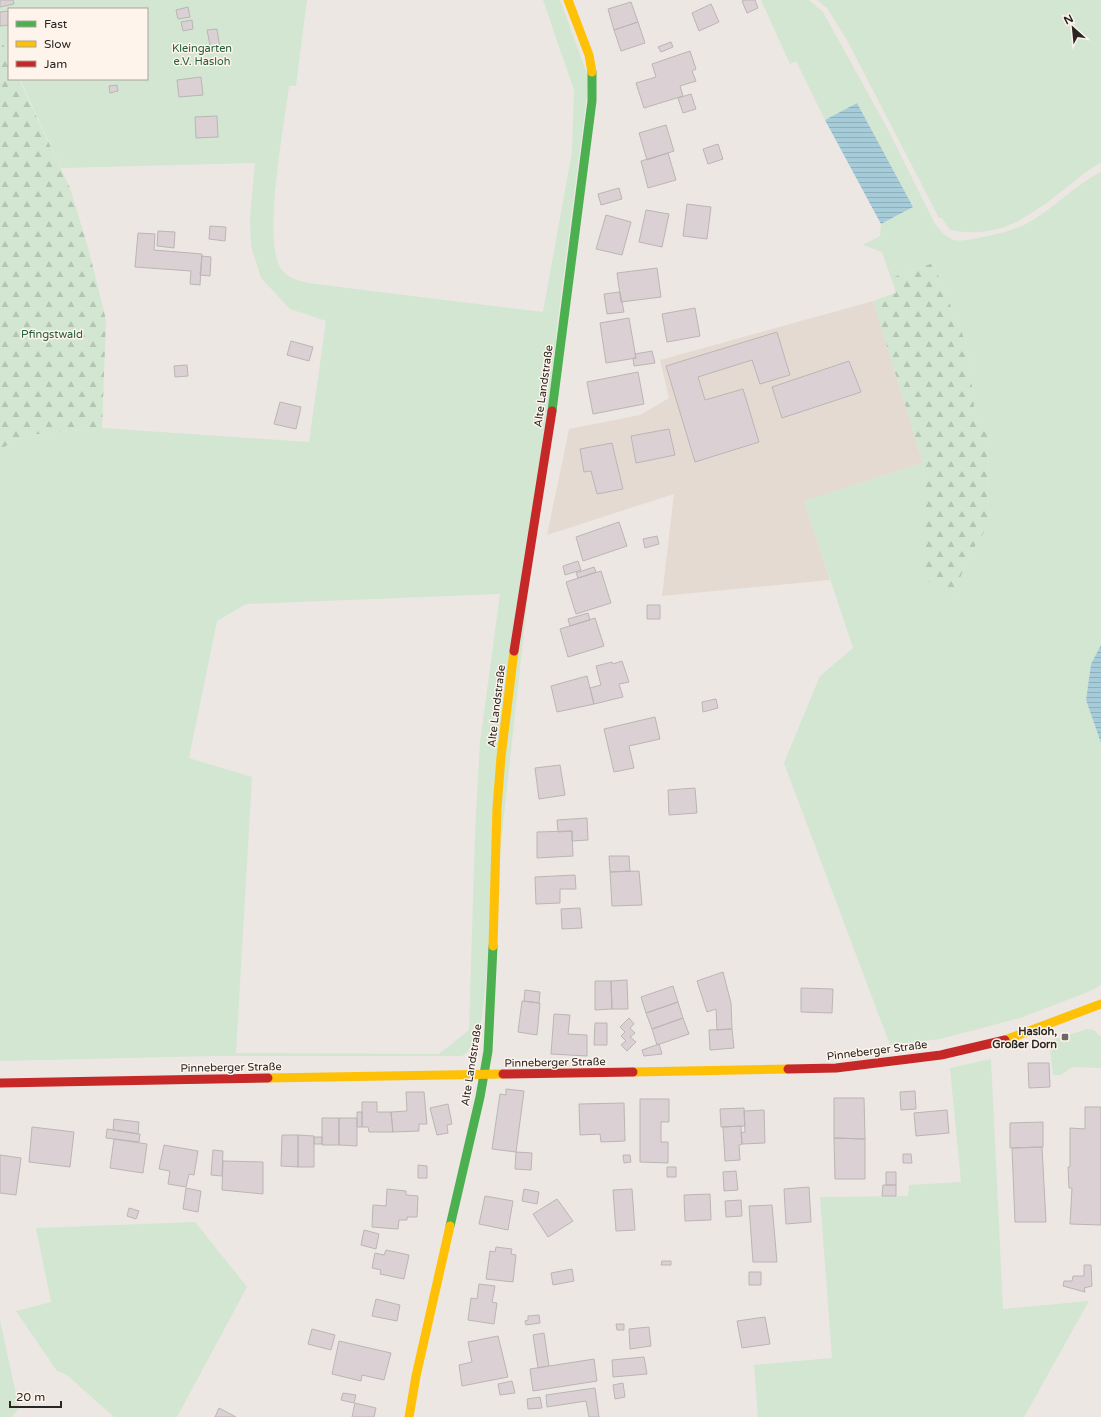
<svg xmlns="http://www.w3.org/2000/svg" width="1101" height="1417" viewBox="0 0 1101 1417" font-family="'Varela Round',sans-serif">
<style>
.built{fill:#e5dad2}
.green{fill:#d2e6d2;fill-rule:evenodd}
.forest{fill:url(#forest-firs)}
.water{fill:url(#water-rules)}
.building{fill:#dbd0d3;stroke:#bab6b5}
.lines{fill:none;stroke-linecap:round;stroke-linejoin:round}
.fast{stroke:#4caf50;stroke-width:9}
.slow{stroke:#ffc107;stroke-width:9}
.jam{stroke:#c62828;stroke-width:9}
.poi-dot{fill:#6d6a66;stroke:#fef4ec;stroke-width:1.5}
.labels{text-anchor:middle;stroke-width:3;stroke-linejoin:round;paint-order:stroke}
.park-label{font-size:11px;fill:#226136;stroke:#fef4ec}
.street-label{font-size:11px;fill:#292623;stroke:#fef4ec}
.poi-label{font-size:11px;font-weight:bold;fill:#292623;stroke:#fef4ec;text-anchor:end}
</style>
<defs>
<pattern id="forest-firs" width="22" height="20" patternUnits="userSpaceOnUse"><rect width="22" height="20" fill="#d2e6d2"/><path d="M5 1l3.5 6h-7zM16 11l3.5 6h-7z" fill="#b4c5b4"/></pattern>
<pattern id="water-rules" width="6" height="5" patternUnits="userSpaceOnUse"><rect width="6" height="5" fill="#a5ccd8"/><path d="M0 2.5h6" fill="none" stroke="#8eafb9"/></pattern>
</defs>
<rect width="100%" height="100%" fill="#ece7e3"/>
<!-- built -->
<path class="built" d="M873,301L923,463L804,501L830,580L662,596L674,494L547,535L569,429L640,415L669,398L660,360Z"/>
<!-- green -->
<path class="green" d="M0,0H307L296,86H289C285,121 261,246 282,270C290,280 303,282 315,284L543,312L572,152L574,90L543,0H560L589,79L558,319L482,1017C478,1031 475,1048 462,1056H216L0,1061V449L28,435L102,428L309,442L326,321L290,309L261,278L251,246L250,217L255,163L61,168L20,79H147V9H9V56L0,37ZM500,594L480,742L475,834L469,1030L439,1054L236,1053L252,777L189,758L217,621L246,604Z
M761,0H809L823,12L886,126L935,224C951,245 958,242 983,237C998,234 1012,231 1026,224C1053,210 1074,185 1101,172V645L1091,664L1086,700L1101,743V985L1088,992L1020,1018L940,1039L890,1045L784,763L820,676L853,648L804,501L923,463L925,484L952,596L972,551L988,526L987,433L975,416L968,348L933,263L891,278L882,252L863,245L880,236L881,224L913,207L857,103L825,120L796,61L790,64Z
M817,0H1101V163C1090,168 1080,177 1071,184C1032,214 1003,240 950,230L942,218H939L847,40L827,8Z
M1088,1029L1094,1030L1101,1037V1068L1072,1067L1061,1075H1053L1049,1041Z
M991,1059L1003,1309L1089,1301L1024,1417H758L754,1365L832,1358L820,1197L908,1196L909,1185L961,1182L950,1068Z
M195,1222L247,1287L177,1417H114L67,1375L57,1371L16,1311L51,1302L36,1228Z
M0,1320L19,1408L12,1417H0Z"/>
<!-- forest -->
<path class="forest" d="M0,37L9,57V79H19L70,188L89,251L106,320L102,428L28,435L0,449Z
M933,263L968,348L975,416L987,433L988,526L972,551L952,596L924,579L925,484L923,463L873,301L896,293L891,278Z"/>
<!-- water -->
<path class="water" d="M857,103L913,207L881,224L825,120Z
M1101,645V743L1086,700L1091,664Z"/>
<!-- building -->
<path class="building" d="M0,0H13L14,4L0,7Z
M745,0H755L758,8L747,13L742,1Z
M631,2L638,22L614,30L608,9Z
M711,4L719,22L699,31L692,13Z
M188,7L190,17L178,19L176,10Z
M9,11V25L0,26V12Z
M192,20L193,29L183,31L181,22Z
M638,22L645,43L621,51L614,30Z
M217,29L220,48L211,50L207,30Z
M671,42L673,47L661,52L658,47Z
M690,51L696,69L692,71L696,81L680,86L683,96L644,108L636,83L656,77L652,64Z
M201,77L203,95L179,97L177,80Z
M117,85L118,91L110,93L109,86Z
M691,94L696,109L683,113L678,98Z
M217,116L218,137L196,138L195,117Z
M666,125L674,151L647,160L639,133Z
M718,144L723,159L708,164L703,149Z
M668,153L676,180L648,188L641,161Z
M619,188L622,199L601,205L598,194Z
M687,204L711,207L707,239L683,236Z
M646,210L669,214L662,247L639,242Z
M606,215L631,222L622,255L596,249Z
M210,226L226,227L225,241L209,239Z
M158,231L175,232L174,248L157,246Z
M138,233L155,234L154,250L202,254L200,285L190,284L191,271L135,267Z
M202,256L211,257L210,276L200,275Z
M657,268L661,297L621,302L617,273Z
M620,292L624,312L607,314L604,294Z
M695,308L700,336L667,342L662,314Z
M629,318L636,358L606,363L600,323Z
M777,332L790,375L760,384L752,360L698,377L705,400L743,389L759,442L695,462L666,366Z
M291,341L313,347L309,361L287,355Z
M652,351L655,363L634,366L633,358H636L635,354Z
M849,361L861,392L782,418L772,387Z
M187,365L188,376L175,377L174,366Z
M638,372L644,404L593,414L587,382Z
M280,402L301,407L296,429L274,424Z
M669,429L675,455L636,463L631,436Z
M612,443L623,489L597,494L591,471L584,472L580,449Z
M619,522L627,546L583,561L576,537Z
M657,536L659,544L645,548L643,539Z
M578,561L581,570L565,575L563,566Z
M594,567L596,572L578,578L576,573Z
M601,571L611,603L576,614L566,582Z
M647,605H660V619H647Z
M588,613L590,620L570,626L568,619Z
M595,618L604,646L568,657L560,629Z
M622,661L629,682L619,684L623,697L594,704L590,688L601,685L596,666L612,662L613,664Z
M587,676L594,704L557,712L551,686Z
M716,699L718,708L703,712L702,702Z
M655,717L660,739L629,746L634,768L614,772L604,729Z
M560,765L565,795L539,799L535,768Z
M695,788L697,813L669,815L668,790Z
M587,818L588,840L572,841V831L558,832L557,820Z
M572,831L573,856L537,858V832Z
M609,856H629L630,871L610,872Z
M639,871L642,905L612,906L610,872Z
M575,875L576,889H560V903L536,904L535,877Z
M580,908L582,928L562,929L561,909Z
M723,972L731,1003L732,1029L717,1030L716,1009L707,1012L697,981Z
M627,980L628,1009H612L611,981Z
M595,981H611L612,1009L595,1010Z
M673,986L678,1002L646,1013L641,997Z
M801,988L833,989L832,1013L801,1012Z
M525,990L540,992L539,1003L524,1001Z
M522,1001L540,1003L537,1035L518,1032Z
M678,1002L683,1018L652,1029L646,1013Z
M554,1014L570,1015L568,1034L587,1035V1056L551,1054Z
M629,1018L634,1024L630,1028L635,1033L630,1037L636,1042L627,1051L621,1045L626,1041L621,1036L625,1032L620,1027Z
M683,1018L689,1034L657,1045L652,1029Z
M595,1023H607V1045H594Z
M732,1029L734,1048L710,1050L709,1030Z
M659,1044L662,1054L644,1056L642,1050Z
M1028,1063H1049L1050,1087L1029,1088Z
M506,1089L524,1091L516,1152L492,1149L500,1094L506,1095Z
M915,1091L916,1109L901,1110L900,1092Z
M406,1092H424L427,1124H419V1131L393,1132L391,1112L407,1111Z
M834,1098H864L865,1139L834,1138Z
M640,1099H669V1122H661V1142H668V1163L640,1162Z
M362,1102H377V1112H391L393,1132H369L368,1127H362Z
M624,1103L625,1141L601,1142L600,1134L580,1135L579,1104Z
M448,1104L452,1124L447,1125L448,1133L437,1135L430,1108Z
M1085,1107H1101V1225L1070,1224L1072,1188H1069L1068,1167H1070V1128L1085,1129Z
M744,1108L745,1126L721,1127L720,1109Z
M764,1110L765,1143L742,1144L741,1133L745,1132L744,1111Z
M947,1110L949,1133L916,1136L914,1113Z
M357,1112H362V1127H357Z
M322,1118H339V1145H322Z
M339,1118H357V1146L339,1145Z
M114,1119L139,1122L138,1134L113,1130Z
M1043,1122V1147L1010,1148V1123Z
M741,1126L742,1144L739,1145L740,1160L725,1161L723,1127Z
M32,1127L74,1132L70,1167L29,1162Z
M107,1129L140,1134L139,1142L106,1138Z
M282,1135H298V1167L281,1166Z
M298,1135L314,1136V1167H298Z
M314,1137H322V1144H314Z
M834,1138L865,1139V1179H835Z
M114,1139L147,1144L143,1173L110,1168Z
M164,1145L198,1151L194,1175L189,1174L186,1187L168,1184L170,1171L159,1169Z
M1042,1147L1046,1222H1015L1012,1148Z
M213,1150L223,1151L222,1176L211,1175Z
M516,1152L532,1153L531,1170L515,1169Z
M903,1154H911L912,1163H903Z
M0,1155L21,1158L16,1195L0,1193Z
M623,1155H630L631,1162L624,1163Z
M223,1161L263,1162V1194L222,1190Z
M418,1165L427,1166V1178H418Z
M667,1167H676V1177H667Z
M736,1171L738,1190L724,1191L723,1172Z
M886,1172H896V1185H886Z
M883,1185H896V1196H882Z
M809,1187L811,1222L786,1224L784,1189Z
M186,1188L201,1191L198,1212L183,1209Z
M387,1189L406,1191V1195L418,1196L417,1217H407V1220H399L398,1229L372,1227L373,1205L386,1206Z
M524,1189L539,1192L537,1204L522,1201Z
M632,1189L635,1230L616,1231L613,1190Z
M710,1194L711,1220L685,1221L684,1195Z
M485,1196L513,1201L508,1230L479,1224Z
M557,1199L573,1221L548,1237L533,1214Z
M741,1200L742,1216L726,1217L725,1201Z
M772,1205L777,1262H753L749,1206Z
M129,1208L139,1211L136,1219L127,1216Z
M364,1230L379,1234L376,1249L361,1245Z
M496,1247L512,1249L511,1254L516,1255L513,1282L486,1279L490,1251L495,1252Z
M386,1250L409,1255L404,1279L380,1274L381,1270L372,1268L375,1253L384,1255Z
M662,1261H671V1265H661Z
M1084,1265H1091L1092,1286L1084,1288L1085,1292L1063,1286L1064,1281H1072L1073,1276H1084Z
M572,1269L574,1281L553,1285L551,1273Z
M749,1272H761V1285H749Z
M479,1284L495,1286L492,1302L497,1303L494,1324L468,1320L471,1298L477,1299Z
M376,1299L400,1305L397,1321L372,1316Z
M539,1315L540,1323L526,1325L525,1321L528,1320V1316Z
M765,1317L770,1344L742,1348L737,1321Z
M616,1324H624V1330H617Z
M649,1327L651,1346L630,1349L629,1329Z
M312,1329L335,1335L331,1350L308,1344Z
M544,1333L549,1366L538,1368L533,1335Z
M498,1336L508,1377L462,1386L459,1365L472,1362L468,1342Z
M339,1341L391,1353L384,1380L362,1375L361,1381L332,1374Z
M644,1357L647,1374L613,1377L612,1360Z
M594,1359L597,1381L533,1391L530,1369Z
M512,1381L515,1393L500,1395L498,1384Z
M623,1383L625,1397L615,1399L613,1385Z
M595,1388L599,1417H589L586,1401L547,1407L546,1395Z
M343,1393L356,1395L354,1403L341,1400Z
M540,1397L542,1408L528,1409L527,1399Z
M355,1403L376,1408L374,1417H352Z
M219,1408L236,1417H215Z"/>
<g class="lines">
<!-- fast -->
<path class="fast" d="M552,411L592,101V72
M450,1226L480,1097L488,1051L493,946"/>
<!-- slow -->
<path class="slow" d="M568,0L589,55L592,72
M493,946L497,808L501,757L514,651
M1005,1040L1101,1004
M633,1072L788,1069
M268,1078L503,1074
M409,1417L416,1376L450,1226"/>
<!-- jam -->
<path class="jam" d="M514,651L552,411
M788,1069L836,1068L941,1055L1005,1040
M503,1074L633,1072
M0,1083L268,1078"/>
</g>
<!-- markers -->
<rect class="poi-dot" x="1061" y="1033" width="8" height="8" rx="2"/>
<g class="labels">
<!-- park labels -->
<g class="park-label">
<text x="202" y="52">Kleingarten<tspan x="202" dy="13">e.V. Hasloh</tspan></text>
<text x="52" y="338">Pfingstwald</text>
</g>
<!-- street labels -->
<g class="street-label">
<text transform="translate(543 386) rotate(-82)" y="4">Alte Landstraße</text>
<text transform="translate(496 706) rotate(-83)" y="4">Alte Landstraße</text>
<text transform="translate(877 1050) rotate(-7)" y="4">Pinneberger Straße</text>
<text transform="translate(555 1062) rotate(-1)" y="4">Pinneberger Straße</text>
<text transform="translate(471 1065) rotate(-81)" y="4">Alte Landstraße</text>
<text transform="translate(231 1067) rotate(-1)" y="4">Pinneberger Straße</text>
</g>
<!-- poi labels -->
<g class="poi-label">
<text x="1057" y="1035">Hasloh,<tspan x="1057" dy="13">Großer Dorn</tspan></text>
</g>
</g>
<!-- legend -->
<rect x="8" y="8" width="140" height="72" fill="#fef4ec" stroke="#a9a29c"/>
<rect x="16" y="21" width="20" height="6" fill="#4caf50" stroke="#a9a29c"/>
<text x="44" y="28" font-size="12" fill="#292623">Fast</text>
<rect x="16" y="41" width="20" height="6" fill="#ffc107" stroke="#a9a29c"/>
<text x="44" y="48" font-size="12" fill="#292623">Slow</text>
<rect x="16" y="61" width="20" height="6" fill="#c62828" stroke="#a9a29c"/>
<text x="44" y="68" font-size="12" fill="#292623">Jam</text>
<!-- north arrow -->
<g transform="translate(1073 28) rotate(333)" stroke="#fef4ec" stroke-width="3" paint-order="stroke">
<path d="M0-3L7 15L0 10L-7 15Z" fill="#292623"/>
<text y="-6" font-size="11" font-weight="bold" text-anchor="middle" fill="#292623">N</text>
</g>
<!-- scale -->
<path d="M10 1401v6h51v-6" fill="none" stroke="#292623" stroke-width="2"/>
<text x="16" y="1401" font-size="12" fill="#292623" stroke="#fef4ec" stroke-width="3" paint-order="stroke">20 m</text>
</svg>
